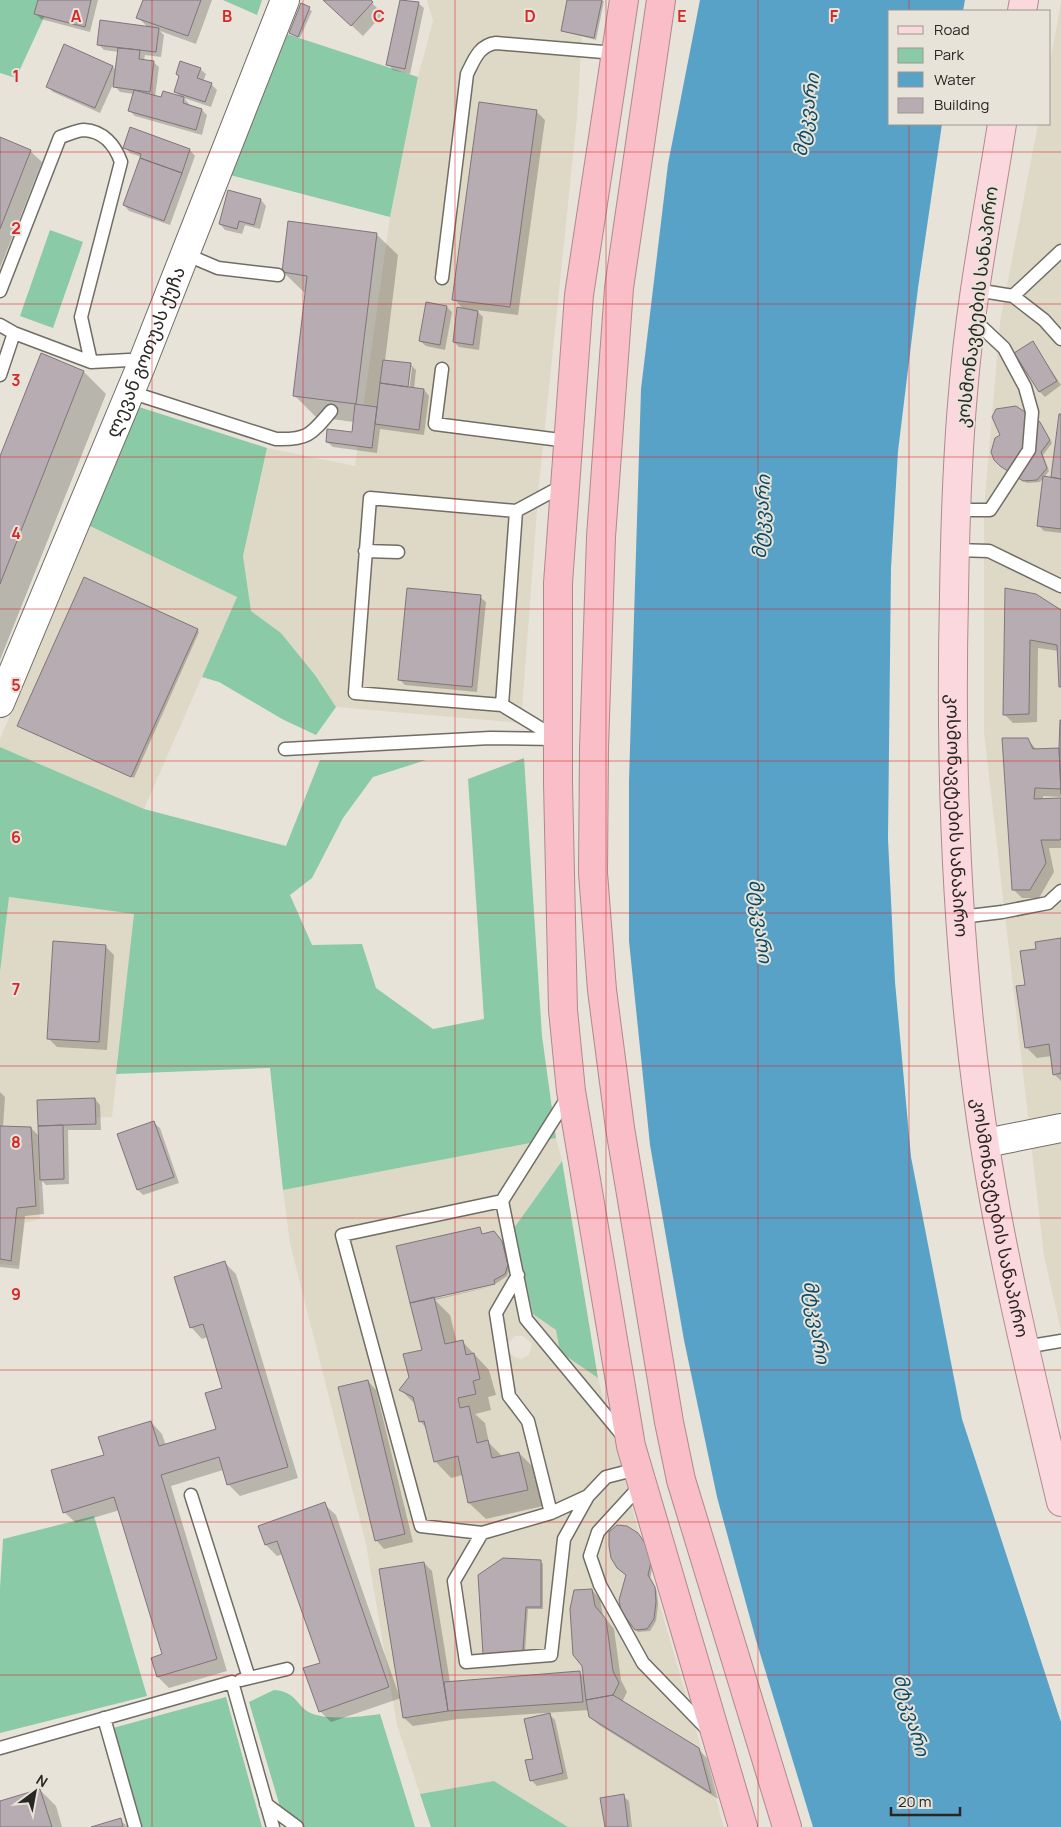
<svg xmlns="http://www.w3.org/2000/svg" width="1061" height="1827" viewBox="0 0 1061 1827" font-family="Manrope,'Noto Sans Georgian',sans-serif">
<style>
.built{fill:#ded8c6;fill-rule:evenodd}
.green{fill:#8acaa6}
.water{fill:#59a2c7}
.shadow{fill:#0003;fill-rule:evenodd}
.building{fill:#b7acb1;stroke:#7f757a}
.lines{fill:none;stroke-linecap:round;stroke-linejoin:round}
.lane-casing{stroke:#706d64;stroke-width:15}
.secondary-casing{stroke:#706d64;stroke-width:30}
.primary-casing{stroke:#b0898e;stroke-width:30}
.highway-casing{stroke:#b0898e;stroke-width:30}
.lane{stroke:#fff;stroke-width:12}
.secondary{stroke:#fff;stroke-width:28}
.primary{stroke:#fbd8dd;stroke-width:28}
.highway{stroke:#f9bec7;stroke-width:28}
.grid{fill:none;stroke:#d62828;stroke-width:1;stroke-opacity:0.55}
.labels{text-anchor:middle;stroke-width:4;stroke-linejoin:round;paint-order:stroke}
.street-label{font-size:18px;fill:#282723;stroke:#e7e3d9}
.water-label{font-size:19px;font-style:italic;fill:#0c4a63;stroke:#e7e3d9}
.grid-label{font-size:16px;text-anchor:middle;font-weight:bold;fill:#d62828;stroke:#e7e3d9;stroke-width:4;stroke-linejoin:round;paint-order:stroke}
</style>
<rect width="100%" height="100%" fill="#e7e3d9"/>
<!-- built -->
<path class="built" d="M427,0H584L577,117L539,484L521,723L336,707L315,675L281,633L251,611L243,556L267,448L355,466L390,217L418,77L433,21Z
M1061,3V1331L1044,1256L984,732V509L1000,322L1038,124H1050V62Z
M90,526L237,597L144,809L0,747V739Z
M9,897L134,914L112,1117L37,1119L40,1219L25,1223L19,1266L0,1264V972Z
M556,1138L562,1161L514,1228L556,1330L560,1352L598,1378L637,1526L724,1827H568L494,1781L420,1794L397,1725L366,1544L290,1243L283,1190ZM515,1336H523L532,1344L529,1355L521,1359L514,1357L508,1350L509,1342Z"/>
<!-- green -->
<path class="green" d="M0,0H52L16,78L0,73Z
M223,0H262L257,15Z
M284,33L418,77L390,217L230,175Z
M50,230L83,242L53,328L20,316Z
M139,407L267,448L243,556L251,611L281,633L315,675L336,707L316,735L282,719L219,682L202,677L237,597L90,526Z
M0,747L144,809L286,846L320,760H426L373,777L343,818L312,878L290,895L312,945L362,944L376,988L433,1029L484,1019L468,779L524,758L542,1036L556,1138L283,1190L270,1068L116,1074L134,914L9,897L0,972Z
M562,1161L598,1378L560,1352L556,1330L533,1314L514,1228Z
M94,1516L147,1696L0,1733V1588L3,1539Z
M274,1690C299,1692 296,1708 313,1714C330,1720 361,1717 380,1714L415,1827H286L249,1702Z
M226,1697L262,1827H141L113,1728Z
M494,1781L568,1827H431L420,1794Z"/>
<!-- water -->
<path class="water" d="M700,0H965L963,11H890V124H942L918,288L898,451L891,568L888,839L895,982L911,1157L962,1419L1061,1722V1827H813L756,1640L717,1497L684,1340L650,1145L629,941V781L641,389L668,164Z"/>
<!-- shadow -->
<path class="shadow" d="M39,0H98L90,32L41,19L36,14Z
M144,0H212L196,44L160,31L164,35L161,57L145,55L144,61L153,62L159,67L155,97L162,99L181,97L175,91L200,69L206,74L203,82L211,84L217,90L211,107L184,98L189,104V106L202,110L207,115L202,135L135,116L129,110L134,94L120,92L115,86V80L100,113L53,92L47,86L113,67L117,71L119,52L104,50L98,44L148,28L138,17Z
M324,0H369L383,14L363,36Z
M401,0L418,3L424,8L410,74L393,70L388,64Z
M568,0L604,1L596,40L562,31Z
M302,5L312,11L300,38L290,32Z
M536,111L545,120L518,315L476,310L483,317L479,350L459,347L454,342L464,310L454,299Z
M0,139L30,151L42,162L0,268Z
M125,147L190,150L195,156L170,225L129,211L124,205L141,157L130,153Z
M229,191L261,200L266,206L260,229L245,225L242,234L225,230L220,224Z
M376,234L398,255L385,361L411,365L416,370L414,389L424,390L429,396L424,435L380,429L377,453L333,447L327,442L353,434L354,422L316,417L294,395L306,294L283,272ZM410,367H412L409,393H406Z
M447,307L452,312L445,350L426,346L420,341Z
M1033,343L1061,385L1045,397L1040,392Z
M41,355L84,372L106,394L0,660V459Z
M1060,415L1061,416V533L1044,531L1038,525L1052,479Z
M1042,426L1052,443L1043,455L1049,471L1040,482L1027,483L998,463Z
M1007,589L1061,612V687L1059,651L1038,648L1037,722L1013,723L1004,714Z
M480,597L486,602L477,692L405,685L399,679Z
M197,630L199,632L134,778L21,728Z
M1028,740L1037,750L1061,752V797L1043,796V800L1061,799V848H1049L1054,872L1039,898H1022L1013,889Z
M1061,940V1081L1054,1074L1052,1056L1037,1058L1026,1047V986L1037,950Z
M105,946L114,955L107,1050L57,1047L48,1038Z
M0,1092L5,1097L3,1127L31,1128L40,1137L95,1099L100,1105L101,1130H68L69,1184L46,1185L42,1181L44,1214L25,1216L19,1269L0,1267Z
M154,1123L160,1128L179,1183L143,1195L138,1190Z
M480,1228L483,1235H496L504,1245L510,1268L507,1276L497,1283L432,1297L434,1299L497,1285L435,1300L450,1315L457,1343L462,1341L489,1370L496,1395L488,1397L491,1410L475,1414L485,1423L489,1443L503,1457L519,1453L535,1469L543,1506L486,1519L469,1503L463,1475L451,1478L435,1461L427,1429L420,1421L417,1406L401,1390L410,1377L423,1350L411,1303Z
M225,1263L236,1274L298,1478L240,1496L228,1484L223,1470L171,1486L227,1671L169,1688L158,1677L164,1655L120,1510L76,1523L64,1512L105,1456L151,1422L162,1434L166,1446L217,1430L224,1389L208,1337L202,1339L191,1327Z
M368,1381L376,1390L413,1542L384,1549L376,1540Z
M324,1504L336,1515L400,1698L424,1563L432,1571L450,1682L580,1673L585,1678L592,1590L600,1599L603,1615L614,1629L621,1680L627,1692L622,1702L698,1749L707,1758L718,1799L599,1725L590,1717L589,1710L458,1719L413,1726L404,1718L401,1698L331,1722L320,1711L322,1663L283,1554L277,1556L266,1545Z
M637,1534L653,1566L650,1578L657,1591L658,1605L656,1621L650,1631L638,1632L636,1630Z
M541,1562L543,1564V1609H528L525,1653L487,1656L484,1654Z
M550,1715L555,1720L568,1779L537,1786L531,1780L534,1760Z
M40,1790L56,1806L62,1827H0V1802Z
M623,1796L629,1801L632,1827H606Z
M120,1820L128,1827H96Z"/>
<!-- building -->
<path class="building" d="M38,0H91L85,27L34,14Z
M143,0H201L188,36L136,18Z
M323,0H371L373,2L351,26Z
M400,0L419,2L405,69L386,65Z
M567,0H602L594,38L561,31Z
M301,3L310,7L298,37L289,33Z
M100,20L159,28L156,52L97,45Z
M64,44L113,66L95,108L46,87Z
M118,48L140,50L139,59L154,61L150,92L113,87Z
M180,61L201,68L197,78L212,83L205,102L174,92L179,76L176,74Z
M134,90L161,97L163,91L184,97L183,103L202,109L196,130L128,111Z
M479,102L537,110L510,307L452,300Z
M130,127L190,149L182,173L140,158L141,154L123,148Z
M0,137L31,150L0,229Z
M140,158L182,173L164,221L123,205Z
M228,190L261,199L254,225L239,221L237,229L219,224Z
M288,221L377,233L356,404L293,396L307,276L282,272Z
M426,302L447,306L440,345L419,341Z
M457,307L478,311L473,345L453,342Z
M1033,341L1057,381L1039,392L1014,353Z
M41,353L84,371L0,584V456Z
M383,360L411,363L408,387L380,383Z
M380,383L424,389L419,430L375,424Z
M355,404L377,407L372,448L326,442L327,429L352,432Z
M1016,406L1040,422L1050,440L1041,452L1047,468L1037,480L1023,481L1000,466L994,460L991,452L995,438L1000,435L992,417L996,409Z
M1059,414H1061V479L1051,477Z
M1043,476L1061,479V529L1037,526Z
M84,577L198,629L131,777L17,726Z
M407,588L481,595L472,687L398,680Z
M1005,588L1036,594L1061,610V687H1059L1057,645L1030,640L1029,714L1003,715Z
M1060,720H1061V794L1059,748Z
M1002,738H1028L1033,749L1059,748L1061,789L1035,788L1034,799L1061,798V838L1060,840H1041L1046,863L1030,890H1012Z
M1061,938V1073L1053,1075L1049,1044L1025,1048L1016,986L1025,985L1020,951L1036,949L1035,942Z
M53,941L106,945L99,1042L47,1039Z
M95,1098L96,1124L38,1126L37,1100Z
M154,1121L174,1177L137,1190L117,1134Z
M63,1125L64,1179L40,1180L38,1126Z
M0,1126L31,1127L36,1206L17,1208L11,1261L0,1259Z
M480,1227L482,1234L494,1231L502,1241L508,1265L505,1274L494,1280L495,1284L410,1303L396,1246Z
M225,1261L288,1467L227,1485L219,1457L161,1475L217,1659L157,1677L151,1658L162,1654L114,1497L63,1513L51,1470L104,1455L98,1437L151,1421L159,1446L216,1429L205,1393L222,1388L203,1324L190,1328L174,1277Z
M434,1297L445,1344L463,1340L466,1355L474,1353L480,1379L473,1381L476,1394L458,1398L460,1408L469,1406L477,1443L488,1440L492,1458L519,1452L528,1490L468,1503L458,1456L434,1462L424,1421L419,1422L413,1397L399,1390L409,1377L403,1354L422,1350L410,1303Z
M368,1380L405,1534L375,1541L338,1387Z
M325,1502L389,1687L319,1712L303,1668L320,1663L277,1541L265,1545L258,1526Z
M617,1525L627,1526L638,1533L647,1546L651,1562L648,1575L655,1587L656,1602L654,1619L647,1629L635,1630L621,1611L619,1600L626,1575L617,1568L611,1558L609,1546V1532Z
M503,1558L541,1560V1607H526L523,1651L483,1654L478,1575Z
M424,1562L448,1711L403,1718L379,1569Z
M592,1589L595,1606L606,1619L613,1671L619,1683L613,1695L586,1700L582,1666L573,1655L570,1609L574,1590Z
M580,1671L583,1702L448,1711L444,1682Z
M613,1695L699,1748L711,1793L589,1717L586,1700Z
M550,1713L563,1773L530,1781L525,1760L533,1759L524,1719Z
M40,1789L52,1827H0V1801Z
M624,1794L628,1827H605L600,1798Z
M121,1818L123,1827H91Z"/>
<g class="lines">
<!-- lane casing -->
<g class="lane-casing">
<path id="lane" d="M185,254L218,268L278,275
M442,278L467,74C474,60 479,45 496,43L615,53
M976,290L1013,296L1044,320L1061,339
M0,291L60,137C67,135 77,130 84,130C103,131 115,145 121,162L81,317L91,362
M1013,296L1061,251
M0,325L14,333
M442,369L435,424L568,441
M0,375L14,333L91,362L129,360L141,366
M130,392L276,439C307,440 311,435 331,411
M956,510H990L1029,450L1032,412L1025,387L1004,348L972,318
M955,550L989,551L1061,586
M365,551L398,552
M502,705L355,693L370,498L516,511
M558,739L502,705L516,511L564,485
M285,749L490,738L557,739
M961,917L1002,912L1048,903L1061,891
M569,1095L502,1201L526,1319L623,1436
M502,1201L342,1235L421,1526L482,1533L551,1513L588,1496L606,1477L637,1469
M518,1275L496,1313L509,1396L528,1421L551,1513
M1025,1347L1061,1341
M641,1485L598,1532L590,1556L600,1585L643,1663L708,1730
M191,1495L249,1678
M482,1533L454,1581L466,1662L551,1655L564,1539L588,1496
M241,1680L287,1669
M104,1718L135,1827
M0,1748L232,1682L273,1827
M266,1804L297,1827"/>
</g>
<!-- secondary casing -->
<g class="secondary-casing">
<g id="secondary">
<path id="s1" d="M0,703L141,366L285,0"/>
<path d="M986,1143L1061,1128"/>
</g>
</g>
<!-- primary casing -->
<g class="primary-casing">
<g id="primary">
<path d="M1022,11L1024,0"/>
<path id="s2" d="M1002,124C988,213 970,303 963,393C957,461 955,528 954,596C950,763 956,932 978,1098C996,1234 1029,1368 1061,1502"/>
</g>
</g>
<!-- highway casing -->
<g class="highway-casing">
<path id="highway" d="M624,0L579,295L558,583V783L563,1010L571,1091L631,1446L743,1827
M661,0L619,288L601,537L594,748L593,873L602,990L620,1128L669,1422L681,1480L787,1827"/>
</g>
<!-- lane -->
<use href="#lane" class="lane"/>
<!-- secondary -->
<use href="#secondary" class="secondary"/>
<!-- primary -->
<use href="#primary" class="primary"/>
<!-- highway -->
<use href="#highway" class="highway"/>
</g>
<!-- grid -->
<path class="grid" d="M152,0V1827M303,0V1827M455,0V1827M606,0V1827M758,0V1827M909,0V11M909,124V1827M0,152H1061M0,304H1061M0,457H1061M0,609H1061M0,761H1061M0,913H1061M0,1066H1061M0,1218H1061M0,1370H1061M0,1522H1061M0,1675H1061"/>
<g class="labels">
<!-- street labels -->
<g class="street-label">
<text transform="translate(977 307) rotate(-83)" y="6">კოსმონავტების სანაპირო</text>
<text dy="6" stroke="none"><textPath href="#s1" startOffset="380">ლევან გოთუას ქუჩა</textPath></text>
<text dy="6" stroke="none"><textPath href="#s2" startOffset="695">კოსმონავტების სანაპირო</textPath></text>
<text dy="6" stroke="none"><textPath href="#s2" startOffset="1100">კოსმონავტების სანაპირო</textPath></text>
</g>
<!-- water labels -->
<g class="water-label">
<text transform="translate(806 115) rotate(-81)" y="7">მტკვარი</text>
<text transform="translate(761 517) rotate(-87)" y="7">მტკვარი</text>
<text transform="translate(761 921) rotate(83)" y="7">მტკვარი</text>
<text transform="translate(817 1322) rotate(81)" y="7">მტკვარი</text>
<text transform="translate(912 1715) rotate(74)" y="7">მტკვარი</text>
</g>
</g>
<g class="grid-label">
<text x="76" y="22">A</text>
<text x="227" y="22">B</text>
<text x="379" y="22">C</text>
<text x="530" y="22">D</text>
<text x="682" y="22">E</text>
<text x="834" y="22">F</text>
<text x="16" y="82">1</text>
<text x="16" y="234">2</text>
<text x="16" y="386">3</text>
<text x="16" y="539">4</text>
<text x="16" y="691">5</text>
<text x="16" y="843">6</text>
<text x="16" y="995">7</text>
<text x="16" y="1148">8</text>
<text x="16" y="1300">9</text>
</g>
<!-- legend -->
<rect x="888" y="10" width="162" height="115" fill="#e7e3d9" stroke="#9b9890"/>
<rect x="898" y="26" width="25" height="8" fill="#fbd8dd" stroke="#9b9890"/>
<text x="934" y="35" font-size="15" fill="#282723">Road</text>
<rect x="898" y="48" width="25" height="15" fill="#8acaa6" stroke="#9b9890"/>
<text x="934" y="60" font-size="15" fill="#282723">Park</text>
<rect x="898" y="72" width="25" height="15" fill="#59a2c7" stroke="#9b9890"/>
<text x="934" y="85" font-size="15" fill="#282723">Water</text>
<rect x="898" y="98" width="25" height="15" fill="#b7acb1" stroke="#9b9890"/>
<text x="934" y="110" font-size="15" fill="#282723">Building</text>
<!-- north arrow -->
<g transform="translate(35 1792) rotate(32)" stroke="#e7e3d9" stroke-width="4" paint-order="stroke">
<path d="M0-4L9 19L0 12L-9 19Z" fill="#282723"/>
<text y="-8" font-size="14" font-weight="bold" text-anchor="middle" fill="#282723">N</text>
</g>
<!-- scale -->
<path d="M891 1807v8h69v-8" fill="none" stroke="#282723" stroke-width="2.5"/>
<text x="898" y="1807" font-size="15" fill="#282723" stroke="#e7e3d9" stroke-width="4" paint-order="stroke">20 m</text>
</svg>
